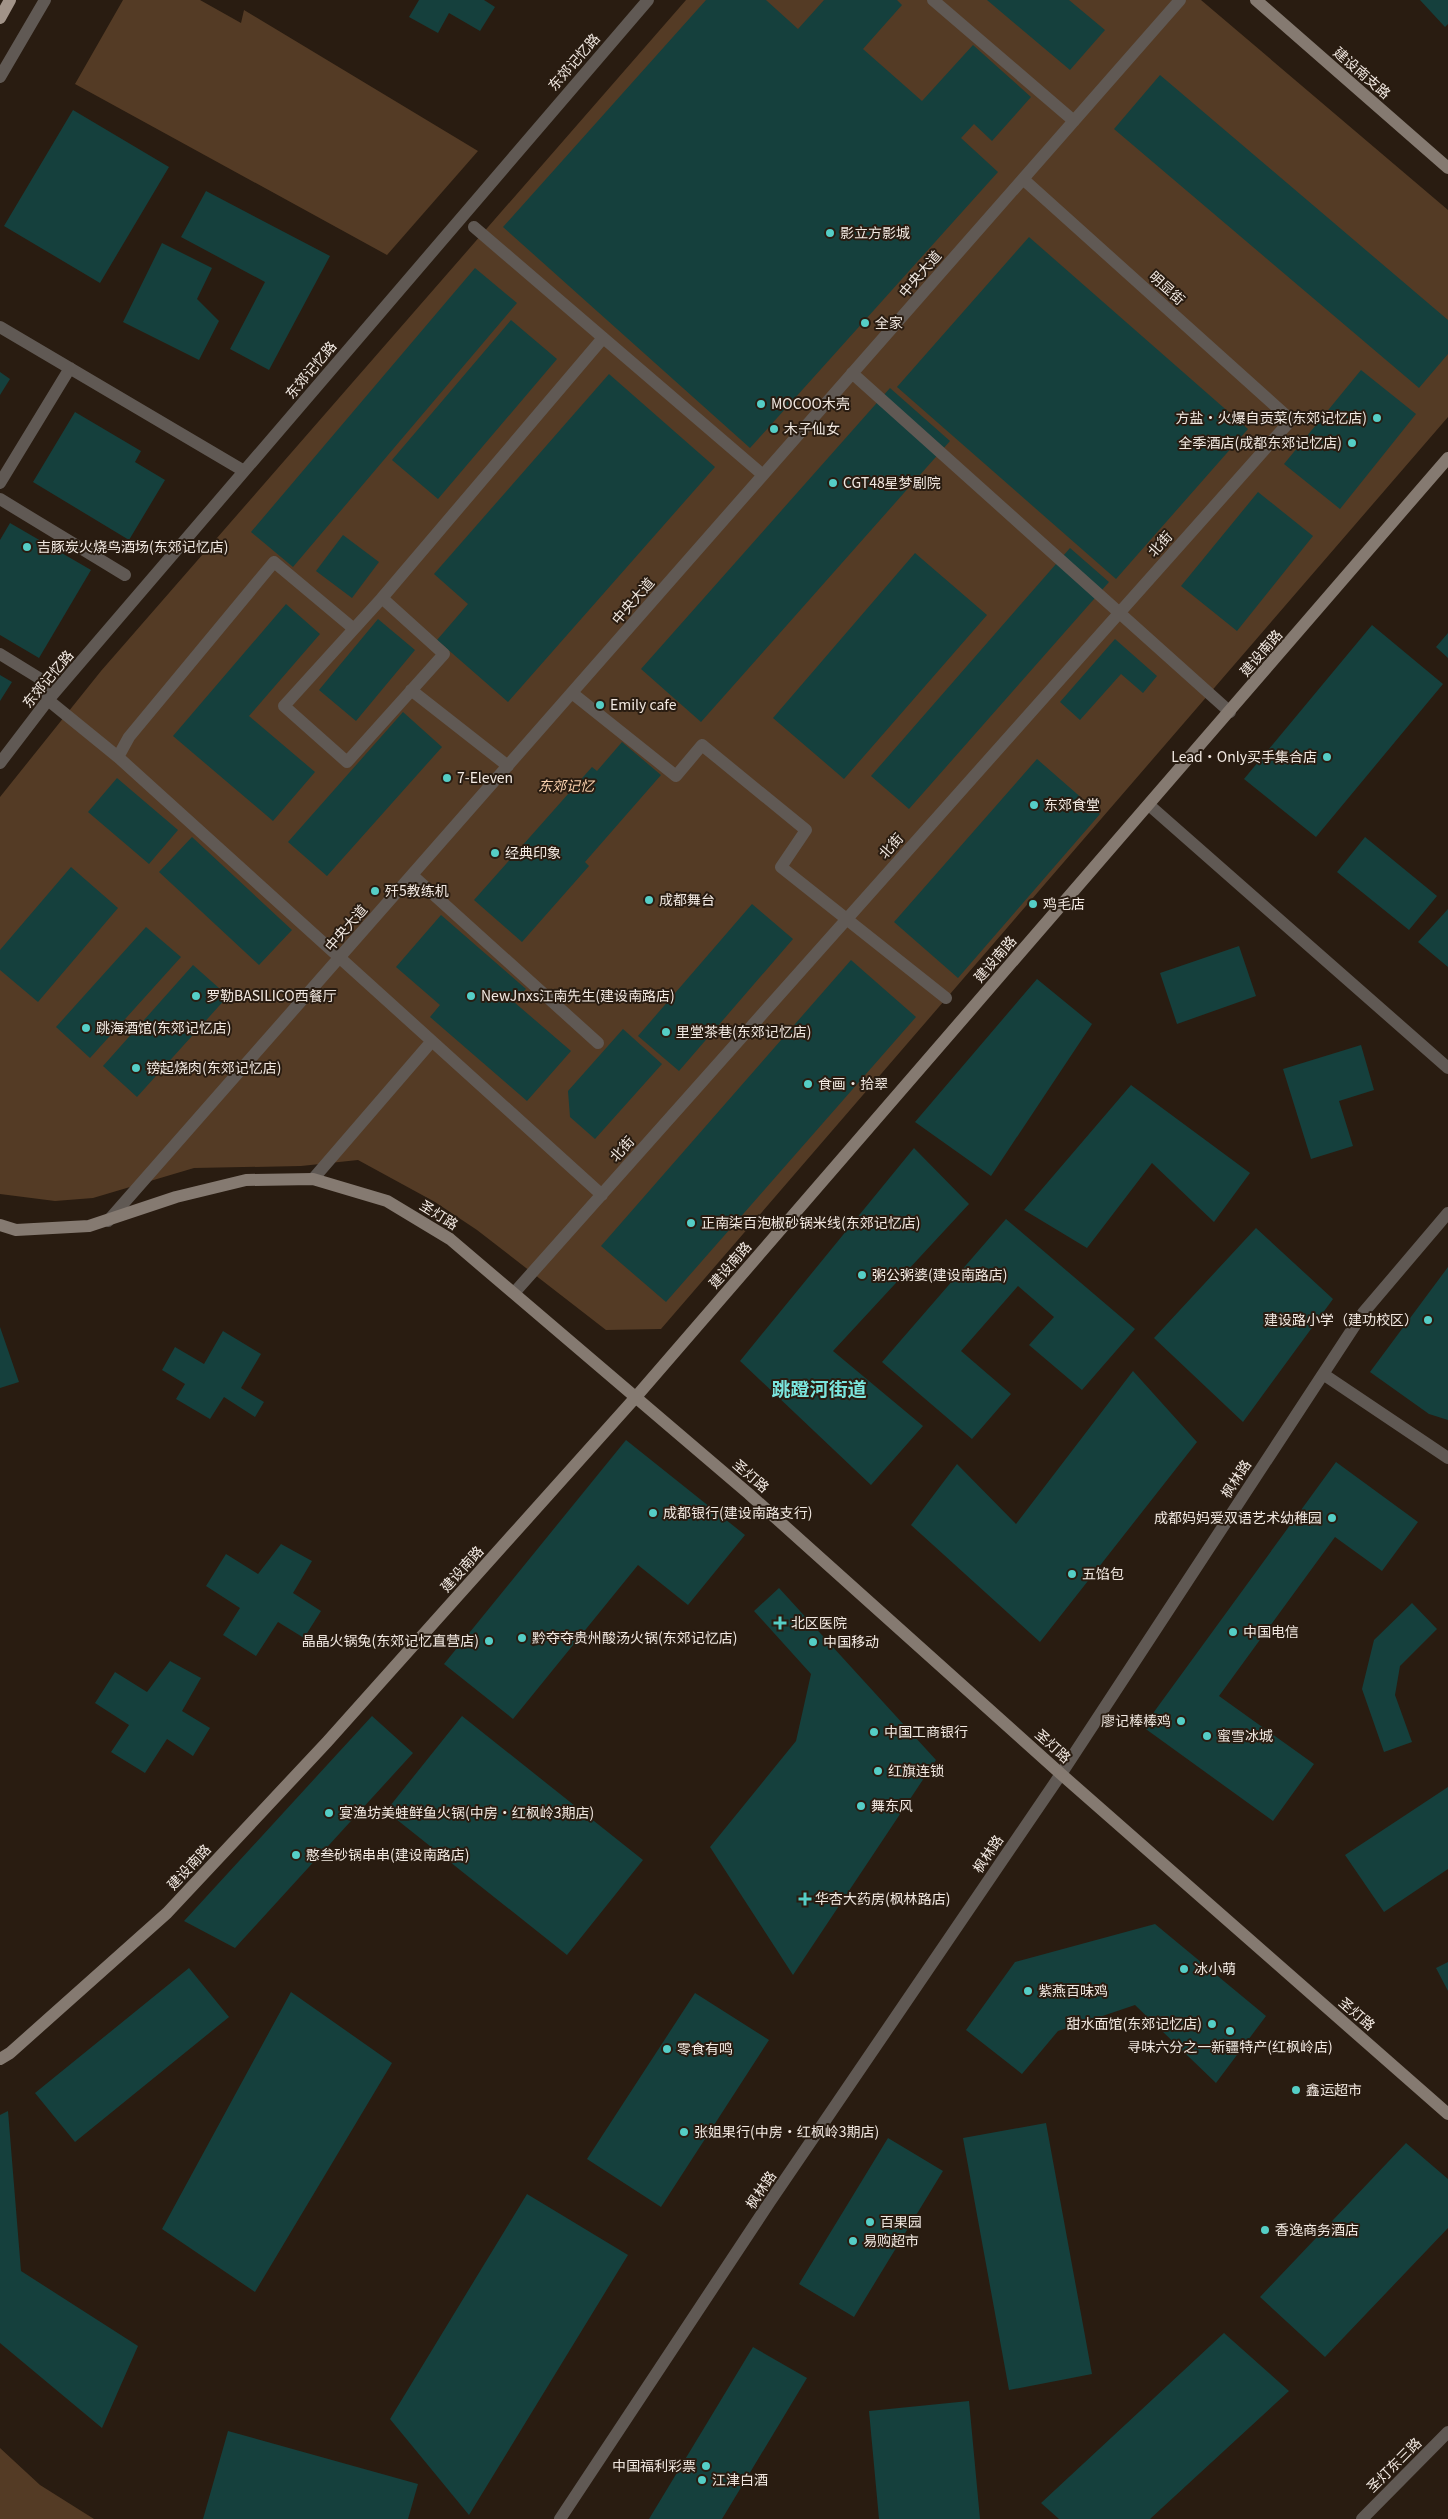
<svg xmlns="http://www.w3.org/2000/svg" width="1448" height="2519" viewBox="0 0 1448 2519" font-family="Georgia,'Noto Sans SC',serif">
<style>
.green{fill:#543b25}
.building{fill:#15403d}
.lines{fill:none;stroke-linecap:round;stroke-linejoin:round}
.street{stroke:#605954;stroke-width:12}
.secondary{stroke:#857a71;stroke-width:12}
.primary{stroke:#a19388;stroke-width:12}
.poi-dot{fill:#55cec6;stroke:#291c11;stroke-width:2}
.labels{text-anchor:middle;stroke-width:4;stroke-linejoin:round;paint-order:stroke}
.street-label{font-size:14px;fill:#f1e8e1;stroke:#291c11}
.poi-label{font-size:14px;fill:#f1e8e1;stroke:#291c11;text-anchor:start}
.park-label{font-size:14px;font-style:italic;fill:#fad1ae;stroke:#291c11}
.district-label{font-size:19px;font-weight:bold;fill:#7be6de;stroke:#291c11}
</style>
<rect width="100%" height="100%" fill="#291c11"/>
<!-- green -->
<path class="green" d="M123,0H200L241,23L244,10L478,151L387,255L75,84Z
M686,0H1201L1448,210V417L661,1329L606,1330L477,1230L435,1202L358,1160L301,1166L194,1168L93,1198L55,1201L0,1194V797L101,671Z
M0,2448L40,2485L94,2519H0Z"/>
<!-- building -->
<path class="building" d="M419,0H484L495,7L480,31L449,13L438,33L409,17Z
M706,0H766L798,29L824,0H897L902,5L863,49L922,101L973,45L1031,97L992,141L974,124L961,138L998,172L750,448L503,227Z
M987,0H1069L1105,30L1070,70Z
M1420,0H1448V24L1445,27Z
M1160,75L1448,320V354L1419,388L1114,129Z
M73,110L169,167L100,283L4,226Z
M206,191L330,256L269,370L230,349L265,282L181,237Z
M1029,237L1248,429L1116,579L897,387Z
M162,243L212,268L197,299L219,321L199,360L123,322Z
M475,268L517,303L293,567L251,532Z
M511,320L557,359L438,499L392,460Z
M1361,370L1416,414L1340,509L1284,464Z
M0,372L10,379L0,395Z
M609,374L715,467L508,702L437,640L468,604L434,574Z
M890,388L950,441L701,722L641,669Z
M75,412L141,451L135,462L165,480L129,540L33,482Z
M1258,492L1313,536L1237,631L1181,586Z
M10,523L91,570L39,658L0,635V540Z
M343,535L379,562L352,598L316,571Z
M1070,548L1109,582L909,809L871,776Z
M915,553L987,615L844,779L773,718Z
M286,604L320,634L249,716L315,772L273,821L173,736Z
M378,619L415,650L356,721L319,690Z
M1372,625L1443,684L1316,837L1244,779Z
M1448,633V658L1436,647Z
M1115,639L1157,676L1143,693L1121,674L1080,720L1060,702Z
M0,675L12,682L0,701Z
M403,712L442,747L327,876L288,842Z
M622,742L661,775L585,862L589,866L522,942L474,900L592,767L597,771Z
M1037,759L1100,814L958,978L894,922Z
M117,778L178,830L149,864L88,812Z
M192,837L292,930L259,965L159,872Z
M1365,837L1437,896L1409,930L1337,872Z
M71,867L118,908L38,1002L0,970V950Z
M752,904L793,939L679,1071L638,1036Z
M1448,909V967L1418,942Z
M441,915L526,989L514,1002L571,1051L527,1101L430,1017L440,1005L396,967Z
M146,927L181,957L90,1058L56,1027Z
M1239,946L1256,996L1177,1024L1160,973Z
M851,960L916,1017L666,1302L601,1246Z
M193,965L228,996L137,1097L103,1066Z
M1037,979L1092,1024L991,1176L915,1122Z
M623,1029L662,1064L595,1139L570,1117L568,1091Z
M1361,1045L1374,1090L1339,1101L1353,1146L1311,1159L1283,1069Z
M1131,1085L1250,1173L1214,1222L1152,1163L1087,1248L1024,1210Z
M914,1148L969,1204L833,1351L923,1426L871,1485L740,1361Z
M1006,1219L1135,1329L1082,1390L1029,1345L1054,1317L1018,1286L961,1351L1011,1394L972,1439L882,1362Z
M1256,1228L1333,1299L1243,1422L1154,1338Z
M1448,1267V1420L1429,1414L1370,1372Z
M0,1327L19,1382L0,1388Z
M223,1331L261,1354L241,1388L264,1402L255,1417L224,1397L210,1419L176,1399L185,1384L162,1370L175,1347L204,1364Z
M1133,1371L1197,1442L1040,1642L911,1525L957,1464L1016,1524Z
M626,1440L745,1535L688,1605L638,1565L513,1719L444,1664Z
M1336,1462L1418,1522L1382,1571L1335,1537L1219,1696L1314,1764L1273,1821L1143,1727Z
M281,1544L312,1561L293,1593L321,1611L304,1638L278,1622L256,1656L223,1635L240,1608L206,1586L226,1554L258,1574Z
M779,1588L936,1760L793,1975L710,1847L796,1741L811,1674L754,1611Z
M1412,1603L1437,1629L1400,1666L1395,1695L1412,1742L1384,1752L1362,1689L1374,1640Z
M170,1661L201,1678L182,1711L210,1728L193,1756L167,1739L145,1773L111,1752L129,1725L95,1703L115,1672L147,1692Z
M372,1716L413,1753L235,1948L184,1921Z
M462,1716L643,1860L567,1955L386,1811Z
M1448,1787V1869L1384,1912L1345,1855Z
M1155,1924L1266,2016L1216,2083L1135,2005L1058,2031L1022,2074L966,2030L1015,1962Z
M1448,1962V1991L1436,1968Z
M189,1968L229,2017L75,2142L35,2093Z
M291,1992L392,2063L255,2292L162,2229Z
M695,1993L769,2040L661,2207L587,2159Z
M8,2111L21,2271L138,2346L102,2428L0,2343V2115Z
M1046,2123L1092,2374L1009,2390L963,2138Z
M888,2138L943,2171L854,2317L799,2284Z
M1406,2143L1448,2179V2228L1325,2357L1260,2297Z
M527,2194L628,2255L469,2515L390,2419Z
M1224,2333L1289,2391L1150,2519H1059L1041,2503Z
M753,2347L807,2378L722,2519H649Z
M969,2401L980,2519H879L869,2411Z
M228,2431L418,2484L408,2519H203Z"/>
<g class="lines">
<!-- street -->
<path class="street" d="M933,0L1074,121
M0,77L45,0
M474,227L763,475
M0,327L244,471
M852,373L1230,712
M0,483L70,368
M0,499L125,575
M382,598L444,654L347,762L284,706Z
M382,598L603,338
M0,654L39,678L48,700L118,757L602,1195
M411,690L508,766
M572,693L676,776L702,745L806,830L781,867L946,998
M118,757L129,737L274,562L354,629
M0,763L48,700L648,0
M1149,805L1448,1068
M412,875L598,1043
M313,1179L432,1041
M108,1221L1180,0
M514,1293L1291,420L1023,179
M1323,1374L1448,1458
M560,2519L769,2203L1061,1774L1363,1313L1448,1213
M1362,2519L1448,2432"/>
<!-- secondary -->
<path class="secondary" d="M1256,0L1448,168
M0,1225L16,1230L89,1226L176,1197L246,1180L313,1179L387,1201L450,1239L749,1494L1061,1774L1448,2114
M0,2059L10,2053L167,1913L327,1742L635,1398L1448,458"/>
<!-- primary -->
<path class="primary" d="M0,18L10,0"/>
</g>
<!-- markers -->
<g class="poi-dot">
<circle cx="830" cy="233" r="5"/>
<circle cx="865" cy="323" r="5"/>
<circle cx="761" cy="404" r="5"/>
<circle cx="1377" cy="418" r="5"/>
<circle cx="774" cy="429" r="5"/>
<circle cx="1352" cy="443" r="5"/>
<circle cx="833" cy="483" r="5"/>
<circle cx="27" cy="547" r="5"/>
<circle cx="600" cy="705" r="5"/>
<circle cx="1327" cy="757" r="5"/>
<circle cx="447" cy="778" r="5"/>
<circle cx="1034" cy="805" r="5"/>
<circle cx="495" cy="853" r="5"/>
<circle cx="375" cy="891" r="5"/>
<circle cx="649" cy="900" r="5"/>
<circle cx="1033" cy="904" r="5"/>
<circle cx="196" cy="996" r="5"/>
<circle cx="471" cy="996" r="5"/>
<circle cx="86" cy="1028" r="5"/>
<circle cx="666" cy="1032" r="5"/>
<circle cx="136" cy="1068" r="5"/>
<circle cx="808" cy="1084" r="5"/>
<circle cx="691" cy="1223" r="5"/>
<circle cx="862" cy="1275" r="5"/>
<circle cx="1428" cy="1320" r="5"/>
<circle cx="653" cy="1513" r="5"/>
<circle cx="1332" cy="1518" r="5"/>
<circle cx="1072" cy="1574" r="5"/>
<path d="M777.5 1615.5h5v5h5v5h-5v5h-5v-5h-5v-5h5z"/>
<circle cx="1233" cy="1632" r="5"/>
<circle cx="522" cy="1638" r="5"/>
<circle cx="489" cy="1641" r="5"/>
<circle cx="813" cy="1642" r="5"/>
<circle cx="1181" cy="1721" r="5"/>
<circle cx="874" cy="1732" r="5"/>
<circle cx="1207" cy="1736" r="5"/>
<circle cx="878" cy="1771" r="5"/>
<circle cx="861" cy="1806" r="5"/>
<circle cx="329" cy="1813" r="5"/>
<circle cx="296" cy="1855" r="5"/>
<path d="M802.5 1891.5h5v5h5v5h-5v5h-5v-5h-5v-5h5z"/>
<circle cx="1184" cy="1969" r="5"/>
<circle cx="1028" cy="1991" r="5"/>
<circle cx="1212" cy="2024" r="5"/>
<circle cx="1230" cy="2031" r="5"/>
<circle cx="667" cy="2049" r="5"/>
<circle cx="1296" cy="2090" r="5"/>
<circle cx="684" cy="2132" r="5"/>
<circle cx="870" cy="2222" r="5"/>
<circle cx="1265" cy="2230" r="5"/>
<circle cx="853" cy="2241" r="5"/>
<circle cx="706" cy="2466" r="5"/>
<circle cx="702" cy="2480" r="5"/>
</g>
<g class="labels">
<!-- street labels -->
<g class="street-label">
<text transform="translate(574 62) rotate(-49)" y="5">东郊记忆路</text>
<text transform="translate(1362 73) rotate(41)" y="5">建设南支路</text>
<text transform="translate(920 274) rotate(-49)" y="5">中央大道</text>
<text transform="translate(1167 288) rotate(42)" y="5">明显街</text>
<text transform="translate(311 370) rotate(-50)" y="5">东郊记忆路</text>
<text transform="translate(1160 544) rotate(-48)" y="5">北街</text>
<text transform="translate(633 601) rotate(-49)" y="5">中央大道</text>
<text transform="translate(1261 653) rotate(-49)" y="5">建设南路</text>
<text transform="translate(48 679) rotate(-50)" y="5">东郊记忆路</text>
<text transform="translate(891 846) rotate(-48)" y="5">北街</text>
<text transform="translate(346 928) rotate(-49)" y="5">中央大道</text>
<text transform="translate(995 959) rotate(-49)" y="5">建设南路</text>
<text transform="translate(622 1149) rotate(-48)" y="5">北街</text>
<text transform="translate(439 1215) rotate(32)" y="5">圣灯路</text>
<text transform="translate(730 1265) rotate(-49)" y="5">建设南路</text>
<text transform="translate(751 1476) rotate(41)" y="5">圣灯路</text>
<text transform="translate(1236 1479) rotate(-57)" y="5">枫林路</text>
<text transform="translate(462 1569) rotate(-48)" y="5">建设南路</text>
<text transform="translate(1053 1746) rotate(42)" y="5">圣灯路</text>
<text transform="translate(988 1854) rotate(-56)" y="5">枫林路</text>
<text transform="translate(189 1867) rotate(-47)" y="5">建设南路</text>
<text transform="translate(1357 2014) rotate(41)" y="5">圣灯路</text>
<text transform="translate(761 2190) rotate(-56)" y="5">枫林路</text>
<text transform="translate(1394 2465) rotate(-45)" y="5">圣灯东三路</text>
</g>
<!-- poi labels -->
<g class="poi-label">
<text x="840" y="238">影立方影城</text>
<text x="875" y="328">全家</text>
<text x="771" y="409">MOCOO木壳</text>
<text x="1367" y="423" text-anchor="end">方盐·火爆自贡菜(东郊记忆店)</text>
<text x="784" y="434">木子仙女</text>
<text x="1342" y="448" text-anchor="end">全季酒店(成都东郊记忆店)</text>
<text x="843" y="488">CGT48星梦剧院</text>
<text x="37" y="552">吉豚炭火烧鸟酒场(东郊记忆店)</text>
<text x="610" y="710">Emily cafe</text>
<text x="1317" y="762" text-anchor="end">Lead·Only买手集合店</text>
<text x="457" y="783">7-Eleven</text>
<text x="1044" y="810">东郊食堂</text>
<text x="505" y="858">经典印象</text>
<text x="385" y="896">歼5教练机</text>
<text x="659" y="905">成都舞台</text>
<text x="1043" y="909">鸡毛店</text>
<text x="206" y="1001">罗勒BASILICO西餐厅</text>
<text x="481" y="1001">NewJnxs江南先生(建设南路店)</text>
<text x="96" y="1033">跳海酒馆(东郊记忆店)</text>
<text x="676" y="1037">里堂茶巷(东郊记忆店)</text>
<text x="146" y="1073">镑起烧肉(东郊记忆店)</text>
<text x="818" y="1089">食画·拾翠</text>
<text x="701" y="1228">正南柒百泡椒砂锅米线(东郊记忆店)</text>
<text x="872" y="1280">粥公粥婆(建设南路店)</text>
<text x="1418" y="1325" text-anchor="end">建设路小学（建功校区）</text>
<text x="663" y="1518">成都银行(建设南路支行)</text>
<text x="1322" y="1523" text-anchor="end">成都妈妈爱双语艺术幼稚园</text>
<text x="1082" y="1579">五馅包</text>
<text x="791" y="1628">北区医院</text>
<text x="1243" y="1637">中国电信</text>
<text x="532" y="1643">黔夺夺贵州酸汤火锅(东郊记忆店)</text>
<text x="479" y="1646" text-anchor="end">晶晶火锅兔(东郊记忆直营店)</text>
<text x="823" y="1647">中国移动</text>
<text x="1171" y="1726" text-anchor="end">廖记棒棒鸡</text>
<text x="884" y="1737">中国工商银行</text>
<text x="1217" y="1741">蜜雪冰城</text>
<text x="888" y="1776">红旗连锁</text>
<text x="871" y="1811">舞东风</text>
<text x="339" y="1818">宴渔坊美蛙鲜鱼火锅(中房·红枫岭3期店)</text>
<text x="306" y="1860">憨叁砂锅串串(建设南路店)</text>
<text x="815" y="1904">华杏大药房(枫林路店)</text>
<text x="1194" y="1974">冰小萌</text>
<text x="1038" y="1996">紫燕百味鸡</text>
<text x="1202" y="2029" text-anchor="end">甜水面馆(东郊记忆店)</text>
<text x="1230" y="2052" text-anchor="middle">寻味六分之一新疆特产(红枫岭店)</text>
<text x="677" y="2054">零食有鸣</text>
<text x="1306" y="2095">鑫运超市</text>
<text x="694" y="2137">张姐果行(中房·红枫岭3期店)</text>
<text x="880" y="2227">百果园</text>
<text x="1275" y="2235">香逸商务酒店</text>
<text x="863" y="2246">易购超市</text>
<text x="696" y="2471" text-anchor="end">中国福利彩票</text>
<text x="712" y="2485">江津白酒</text>
</g>
<!-- park labels -->
<g class="park-label">
<text x="566" y="791">东郊记忆</text>
</g>
<!-- district labels -->
<g class="district-label">
<text x="819" y="1396">跳蹬河街道</text>
</g>
</g>
</svg>
